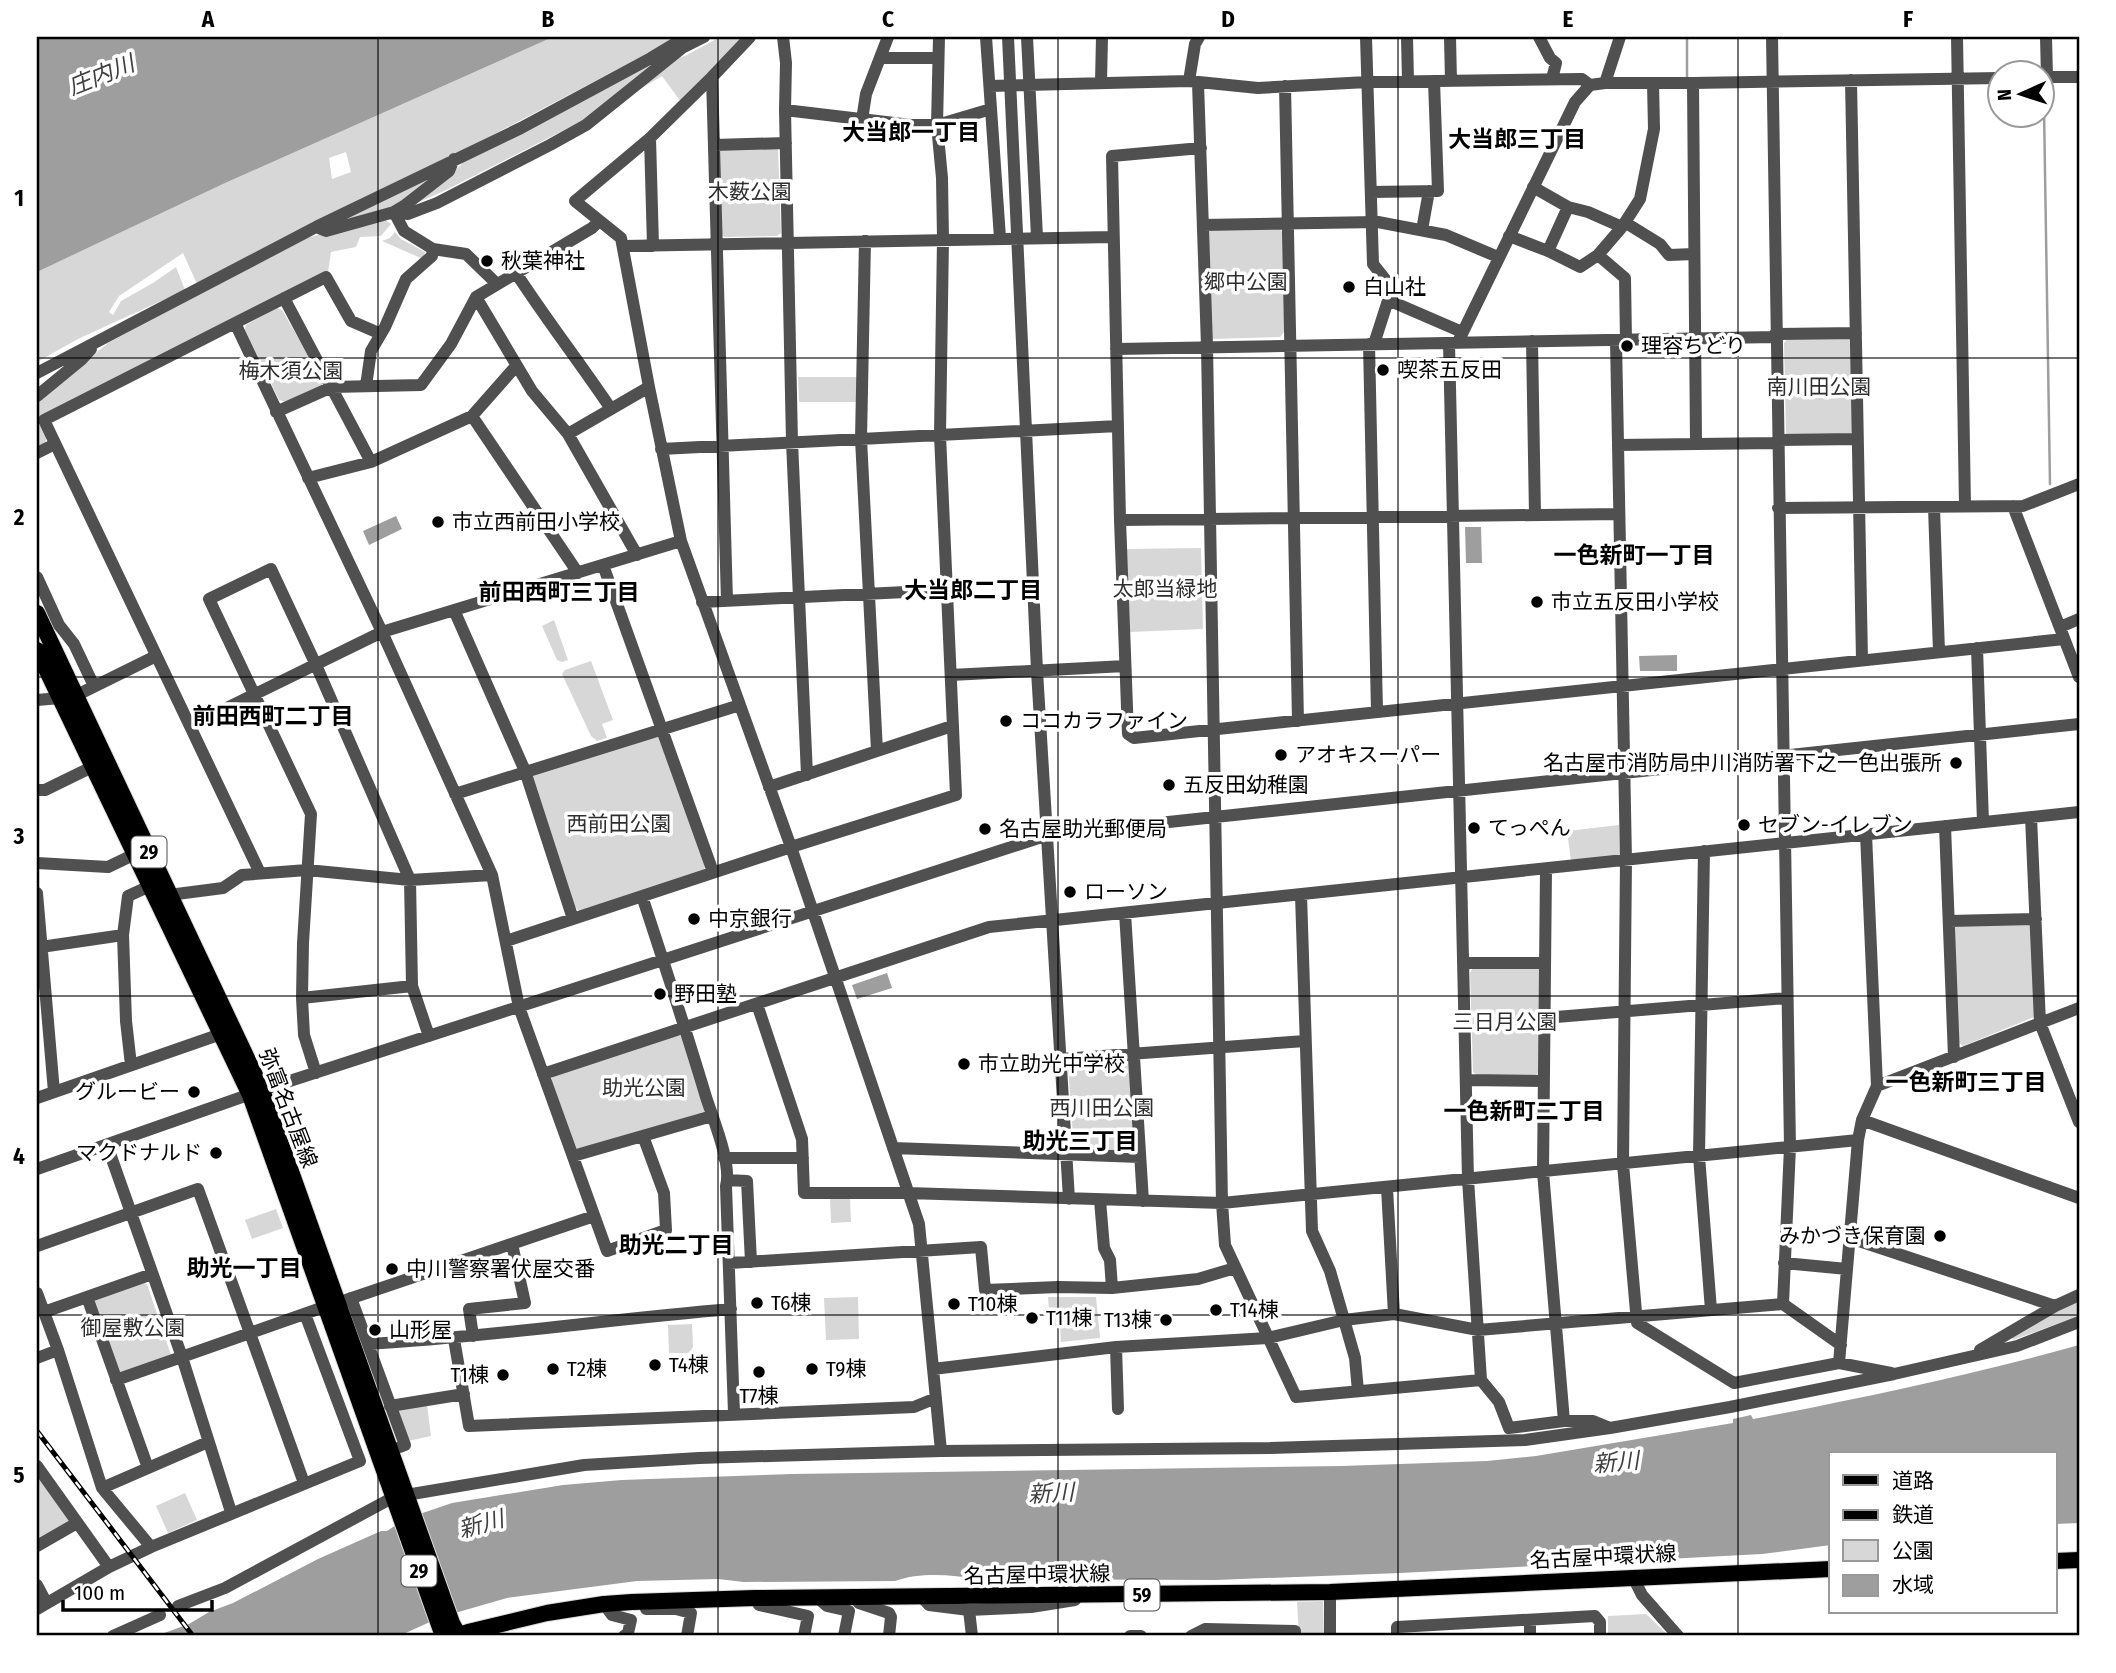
<svg xmlns="http://www.w3.org/2000/svg" width="2116" height="1673" viewBox="0 0 2116 1673" font-family="'Fira Sans Condensed','Noto Sans JP',sans-serif">
<style>
.green{fill:#d7d7d7;fill-rule:evenodd}
.water{fill:#9e9e9e}
.lines{fill:none;stroke-linecap:round;stroke-linejoin:round}
.stream{stroke:#9e9e9e;stroke-width:2.5}
.major-casing{stroke:#dbdbdb;stroke-width:18}
.minor{stroke:#505050;stroke-width:12}
.major{stroke:#000;stroke-width:16}
.rail-casing{stroke:#000;stroke-width:5}
.rail{stroke:#fff;stroke-width:2.5;stroke-dasharray:8;stroke-linecap:butt}
.minor-bridge{stroke:#505050;stroke-width:12}
.grid{fill:none;stroke:#000;stroke-width:2;stroke-opacity:0.55}
.poi-dot{fill:#000;stroke:#fff;stroke-width:2.5}
.labels{text-anchor:middle;stroke-width:7;stroke-linejoin:round;paint-order:stroke}
.shield{fill:#fff;stroke:#4c4c4c;stroke-width:2}
.shield-label{font-size:19px;font-weight:bold;fill:#000}
.park-label{font-size:21px;fill:#2e2e2e;stroke:#fff}
.poi-label{font-size:21px;fill:#000;stroke:#fff;text-anchor:start}
.street-label{font-size:21px;fill:#000;stroke:#fff}
.water-label{font-size:23px;font-style:italic;fill:#3f3f3f;stroke:#fff}
.neighbourhood-label{font-size:23px;font-weight:bold;fill:#000;stroke:#fff}
.neatline{fill:none;stroke:#000;stroke-width:2.5}
.grid-label{font-size:23px;text-anchor:middle;font-weight:bold;fill:#000}
</style>
<rect width="100%" height="100%" fill="#fff"/>
<!-- green -->
<path class="green" d="M553,37H678L434,166L197,284L183,253L119,296L109,312L113,315L121,301L153,283L176,267L185,290L78,339L37,362V272L223,184ZM346,152L351,172L332,179L329,158Z
M720,37H742L681,102L662,76L627,97L674,59L685,56Z
M668,54L582,121L442,192L403,209L460,166L467,157Z
M722,149H778L781,233L777,236L724,237L721,234L720,151Z
M446,167L391,210L328,227Z
M384,219L391,224L381,236L360,237L356,247L331,252L328,272L38,418L47,437L45,443L37,447V401L108,343L306,238Z
M1279,229L1283,232L1285,331L1280,337L1213,339L1210,335L1208,232L1210,230Z
M395,232L401,239L425,252L423,259L382,241L390,238Z
M277,308L282,310L324,382L322,387L285,402L279,400L245,330L246,325Z
M1847,337L1852,340L1853,431L1850,434L1789,436L1786,433L1784,343L1787,339Z
M798,377H857V402H799Z
M1201,548L1203,629L1130,632L1126,549Z
M554,620L568,660L562,662L557,660L542,626Z
M591,661L613,720L602,724L607,738L597,741L591,736L562,674L565,670Z
M656,736L661,738L705,863L704,871L580,912L575,907L532,779L535,773Z
M1619,825L1620,854L1617,856L1571,861L1567,831Z
M2027,922L2031,925L2034,1017L1963,1046L1957,1041L1953,929L1957,924Z
M1537,967L1540,970L1539,1072L1536,1075H1477L1473,1072L1470,973L1473,968Z
M678,1035L684,1037L705,1108L704,1112L580,1149L574,1147L551,1081L553,1076Z
M1127,1060L1130,1062L1135,1150L1131,1153L1074,1149L1068,1067L1070,1065Z
M830,1196L850,1197L851,1222L831,1223Z
M276,1209L283,1228L252,1239L245,1220Z
M143,1283L147,1284L171,1355L120,1373L94,1302L95,1299Z
M858,1297L859,1339L826,1340L824,1298Z
M1048,1297H1096L1100,1338L1061,1342L1060,1326H1050Z
M2079,1299V1316L2013,1340L2011,1336Z
M692,1324L693,1347L689,1353H669L668,1325Z
M427,1405L431,1436L408,1441L397,1410Z
M37,1473L69,1520V1524L37,1543Z
M185,1493L197,1520L168,1533L156,1506Z
M1323,1601L1324,1636H1299L1297,1602Z
M1646,1614L1669,1636H1608V1616Z"/>
<!-- water -->
<path class="water" d="M42,37H553L223,184L37,272V39Z
M396,516L402,529L369,545L363,531Z
M1465,527H1481L1482,563H1466Z
M1677,655V671H1640L1639,656Z
M887,973L892,988L857,999L852,985Z
M2079,1345V1523L2055,1524V1454H1831V1545L1762,1554L1400,1573L1216,1580L978,1579C951,1575 921,1572 895,1581L744,1582L718,1579L637,1581L507,1598L441,1617L399,1636H156L189,1624L209,1612L233,1603L318,1559L381,1531H387L405,1519L452,1503L563,1485L622,1480L792,1474L1342,1466L1487,1461L1536,1456L1733,1423V1419L1751,1415L1753,1419C1862,1398 1972,1375 2079,1345Z"/>
<g class="lines">
<!-- stream -->
<path class="stream" d="M1687,37V77
M2044,109L2050,484"/>
<!-- major casing -->
<g class="major-casing">
<path id="major" d="M37,613L262,1090L452,1623L459,1636
M37,650L250,1095L443,1636
M2055,1561L2079,1560
M456,1636L468,1632L547,1613L604,1604L632,1602L755,1598L1330,1592L1831,1569"/>
</g>
<!-- minor -->
<path class="minor" d="M750,37L712,77L650,138L575,201L621,238L649,387L681,541L791,847L919,1224L941,1451
M783,37L786,63L785,110L792,442L807,775
M986,37L1000,238
M1027,37L1037,237
M1366,37L1373,264L1392,288L1374,344
M1407,37L1408,81
M1450,37L1451,81
M1539,37L1550,58L1556,63L1552,79
M1957,37L1965,506
M2046,37L2047,77
M682,48L704,37
M880,58H938
M712,77L727,601
M2042,77H2079
M1851,80L1862,660
M1189,81L1195,44L1199,37
M1101,82L1102,37
M1198,83L1207,346L1222,1203L1225,1245L1296,1397L1481,1380L1468,1179L1449,343
M1605,83L1620,37
M1693,83L1696,444
M990,86L1189,81L1258,88L1367,82L1582,79L1590,85
M1285,86L1298,721
M1011,102L1037,671L1069,1199
M785,110L911,125H937L991,109
M862,120L866,94L888,37
M650,138L653,246
M714,145L786,143
M1201,148L1112,156L1120,520L1128,734L1134,738L2064,639
M454,159L449,171L404,206L394,212L404,231L433,249L466,254L497,284
M1533,187L1568,207L1588,212L1622,227
M1371,192L1438,191L1434,81
M1626,223L1660,244L1669,255L1694,254
M1203,225L1378,222L1446,235L1498,257
M316,227L326,231L394,212L408,214L437,203L550,145L586,125L682,48L680,45
M1422,230L1429,191
M1509,236L1548,251L1580,267L1598,255L1622,227L1640,199L1654,129L1653,83
M865,241L861,439L877,751
M623,246L1113,237
M1548,251L1568,207
M1598,255L1625,278L1626,340
M516,273C546,319 580,363 611,409
M476,297L532,391L568,434L637,555
M284,298L371,462
M1388,300L1462,332
M235,323L326,277L351,321L381,334
M1775,334L1856,333
M1616,340L1626,860L1623,1164L1637,1323L1734,1383L1839,1363L1858,1140L1862,1120L1877,1086L1866,834
M1532,341L1535,515
M1458,342L1575,102L1590,85L1605,83H1693L2000,78
M1369,344L1377,712
M1116,349L1775,337
M37,373L316,227L521,128L651,58L686,37
M366,386L371,351L385,327L406,279L432,256L433,249
M37,396L82,359L91,349
M276,412L332,387L421,385L451,344L476,297L592,228L599,221
M472,416L578,573
M568,434L649,387
M1777,440L1857,439
M1618,445L1777,443
M661,449L1118,426
M37,453L55,444
M308,478L371,462L472,416L516,366
M2013,506L2079,677
M1934,507L1939,652
M1778,508L2023,506L2079,484
M1120,520L1618,514
M603,565L713,872
M37,577L59,625L74,644L94,686
M702,602L947,590
M454,610L525,771L573,919
M2060,627L2079,619
M1977,648L1983,822
M951,675L1125,666
M77,695L156,656
M37,700L60,698
M190,726L382,632L681,541
M769,787L952,726
M37,790H45L94,766
M455,794L740,705
M2031,817L2040,1023L2079,1122
M1945,826L1954,1057
M1704,851L1699,1156L1711,1310
M37,863L108,867L135,854
M260,873L44,420L235,323L382,632L492,875L519,1007L607,1251L666,1230L664,1193L643,1136
M37,893L54,1092
M169,895L223,888L242,875L307,870L410,880L492,875
M1301,895L1312,1231L1330,1271L1355,1358L1358,1391
M642,896C664,963 686,1030 706,1097C713,1119 732,1164 726,1186L734,1413
M1125,913L1143,1201
M1949,921L2036,919
M123,935L128,896L150,886
M506,941L791,847L956,795L940,435L943,239L942,178L937,125L939,37
M41,947L123,935L126,1021L131,1065
M1463,963H1545
M302,998L412,986
M757,1004L802,1139L804,1193H908L1222,1203L1858,1140
M1544,1018L1787,998
M1062,1059L1305,1041
M316,1073L304,1035L302,998L303,943L311,814L209,599L271,569L316,665L410,880L412,986L429,1036
M543,1074L989,927L2079,812
M1466,1080L1544,1081
M1877,1086L2079,1008
M37,1098L221,1034
M1862,1120L2079,1198
M107,1145L182,1357L231,1512
M893,1148L1140,1157
M573,1156L712,1116
M724,1158H803
M37,1169L262,1090L1048,835L2079,724
M727,1180L747,1181L751,1262
M1387,1188L1394,1314
M1100,1200L1104,1248L1110,1260L1112,1288
M1850,1238L2055,1306
M37,1246L198,1189L304,1483
M730,1263L981,1247L985,1290L1058,1287L1112,1288L1198,1279L1235,1268
M1784,1263L1847,1269
M37,1293L58,1350L102,1488L208,1442
M351,1298L405,1445L400,1447
M337,1303L594,1216
M1783,1304L1841,1345
M44,1312L87,1297
M473,1336L469,1309L525,1303L512,1244
M454,1339L469,1426L914,1407L936,1398
M368,1344C489,1337 610,1319 731,1309
M1116,1347L1118,1409
M1980,1350L2055,1306L2079,1295
M37,1358L58,1350
M1839,1363L1891,1373
M933,1369L1116,1347L1268,1338L1344,1320L1394,1314L1478,1330L1783,1304L1790,1147L1772,37
M116,1380L324,1307
M1481,1380L1499,1402L1509,1428L1564,1421L1543,1172L1546,869
M390,1406L464,1394
M1564,1421H1593L1610,1428
M37,1466L109,1567
M148,1468L87,1297L152,1274
M102,1488L151,1547
M406,1495L584,1465L699,1458L941,1451L1270,1448L1525,1440L1610,1428L1730,1407L1894,1374L2017,1346L2079,1322
M37,1546L77,1523
M1633,1577L1642,1595L1678,1636
M37,1585L46,1602
M922,1597L929,1605L969,1610L1031,1607L1075,1600
M755,1598L759,1605L808,1616L804,1636
M818,1598L827,1606L849,1611L844,1636
M855,1598L859,1603L889,1613L891,1617L889,1636
M604,1604L612,1615L631,1620L628,1633L624,1636
M178,1606L225,1588L392,1498
M37,1609L109,1567L151,1547L360,1461L305,1314
M646,1609H676L691,1613L687,1636
M969,1610L972,1636
M1530,1620V1636
M113,1636L160,1615
M1130,1636H1141
M1191,1636L1205,1629L1295,1631V1636
M1330,1636V1592
M1397,1636V1627L1595,1616L1600,1622V1636"/>
<!-- major -->
<use href="#major" class="major"/>
<!-- rail casing -->
<g class="rail-casing">
<path id="rail" d="M37,1431L193,1636"/>
</g>
<!-- rail -->
<use href="#rail" class="rail"/>
<!-- minor-bridge -->
<path class="minor-bridge" d="M1008,37L1011,102"/>
</g>
<!-- grid -->
<path class="grid" d="M378,37V1636M718,37V1636M1058,37V1636M1398,37V1636M1738,37V1636M37,358H2079M37,677H2079M37,996H2079M37,1315H2079"/>
<!-- markers -->
<g class="poi-dot">
<circle cx="487" cy="261" r="7"/>
<circle cx="1349" cy="287" r="7"/>
<circle cx="1627" cy="346" r="7"/>
<circle cx="1383" cy="370" r="7"/>
<circle cx="438" cy="522" r="7"/>
<circle cx="1537" cy="602" r="7"/>
<circle cx="1006" cy="721" r="7"/>
<circle cx="1281" cy="755" r="7"/>
<circle cx="1956" cy="763" r="7"/>
<circle cx="1169" cy="785" r="7"/>
<circle cx="1744" cy="825" r="7"/>
<circle cx="1474" cy="828" r="7"/>
<circle cx="985" cy="829" r="7"/>
<circle cx="1070" cy="892" r="7"/>
<circle cx="694" cy="919" r="7"/>
<circle cx="660" cy="994" r="7"/>
<circle cx="964" cy="1064" r="7"/>
<circle cx="194" cy="1092" r="7"/>
<circle cx="216" cy="1153" r="7"/>
<circle cx="1940" cy="1236" r="7"/>
<circle cx="392" cy="1269" r="7"/>
<circle cx="757" cy="1303" r="7"/>
<circle cx="954" cy="1304" r="7"/>
<circle cx="1216" cy="1310" r="7"/>
<circle cx="1032" cy="1318" r="7"/>
<circle cx="1166" cy="1320" r="7"/>
<circle cx="375" cy="1330" r="7"/>
<circle cx="655" cy="1365" r="7"/>
<circle cx="553" cy="1369" r="7"/>
<circle cx="812" cy="1369" r="7"/>
<circle cx="759" cy="1372" r="7"/>
<circle cx="503" cy="1375" r="7"/>
</g>
<g class="labels">
<!-- shield labels -->
<g class="shield">
<rect x="131.5" y="836.5" width="35" height="31" rx="5"/>
<rect x="401.5" y="1555.5" width="35" height="31" rx="5"/>
<rect x="1124.5" y="1579.5" width="35" height="31" rx="5"/>
</g>
<g class="shield-label">
<text x="149" y="859">29</text>
<text x="419" y="1578">29</text>
<text x="1142" y="1602">59</text>
</g>
<!-- park labels -->
<g class="park-label">
<text x="750" y="199">木薮公園</text>
<text x="1246" y="289">郷中公園</text>
<text x="291" y="378">梅木須公園</text>
<text x="1819" y="394">南川田公園</text>
<text x="1165" y="596">太郎当緑地</text>
<text x="619" y="831">西前田公園</text>
<text x="1505" y="1029">三日月公園</text>
<text x="644" y="1095">助光公園</text>
<text x="1102" y="1115">西川田公園</text>
<text x="133" y="1335">御屋敷公園</text>
</g>
<!-- poi labels -->
<g class="poi-label">
<text x="501" y="268">秋葉神社</text>
<text x="1363" y="294">白山社</text>
<text x="1641" y="353">理容ちどり</text>
<text x="1397" y="377">喫茶五反田</text>
<text x="452" y="529">市立西前田小学校</text>
<text x="1551" y="609">市立五反田小学校</text>
<text x="1020" y="728">ココカラファイン</text>
<text x="1295" y="762">アオキスーパー</text>
<text x="1942" y="770" text-anchor="end">名古屋市消防局中川消防署下之一色出張所</text>
<text x="1183" y="792">五反田幼稚園</text>
<text x="1758" y="832">セブン-イレブン</text>
<text x="1488" y="835">てっぺん</text>
<text x="999" y="836">名古屋助光郵便局</text>
<text x="1084" y="899">ローソン</text>
<text x="708" y="926">中京銀行</text>
<text x="674" y="1001">野田塾</text>
<text x="978" y="1071">市立助光中学校</text>
<text x="180" y="1099" text-anchor="end">グルービー</text>
<text x="202" y="1160" text-anchor="end">マクドナルド</text>
<text x="1926" y="1243" text-anchor="end">みかづき保育園</text>
<text x="406" y="1276">中川警察署伏屋交番</text>
<text x="771" y="1310">T6棟</text>
<text x="968" y="1311">T10棟</text>
<text x="1230" y="1317">T14棟</text>
<text x="1046" y="1325">T11棟</text>
<text x="1152" y="1327" text-anchor="end">T13棟</text>
<text x="389" y="1337">山形屋</text>
<text x="669" y="1372">T4棟</text>
<text x="567" y="1376">T2棟</text>
<text x="826" y="1376">T9棟</text>
<text x="489" y="1382" text-anchor="end">T1棟</text>
<text x="759" y="1403" text-anchor="middle">T7棟</text>
</g>
<!-- street labels -->
<g class="street-label">
<text transform="translate(288 1108) rotate(69)" y="7">弥富名古屋線</text>
<text transform="translate(1603 1557) rotate(-3)" y="7">名古屋中環状線</text>
<text transform="translate(1037 1575) rotate(-1)" y="7">名古屋中環状線</text>
</g>
<!-- water labels -->
<g class="water-label">
<text transform="translate(101 75) rotate(-22)" y="8">庄内川</text>
<text transform="translate(1616 1462) rotate(-5)" y="8">新川</text>
<text transform="translate(1051 1493) rotate(-3)" y="8">新川</text>
<text transform="translate(481 1524) rotate(-16)" y="8">新川</text>
</g>
<!-- neighbourhood labels -->
<g class="neighbourhood-label">
<text x="911" y="140">大当郎一丁目</text>
<text x="1517" y="147">大当郎三丁目</text>
<text x="1634" y="563">一色新町一丁目</text>
<text x="973" y="598">大当郎二丁目</text>
<text x="559" y="600">前田西町三丁目</text>
<text x="273" y="724">前田西町二丁目</text>
<text x="1966" y="1090">一色新町三丁目</text>
<text x="1524" y="1119">一色新町二丁目</text>
<text x="1080" y="1149">助光三丁目</text>
<text x="676" y="1253">助光二丁目</text>
<text x="244" y="1276">助光一丁目</text>
</g>
</g>
<!-- border -->
<rect width="2116" height="1673" fill="none" stroke="#ffffff" stroke-width="77"/>
<!-- legend -->
<rect x="1829" y="1452" width="228" height="161" fill="#ffffff" stroke="#999999" stroke-width="2"/>
<rect x="1843" y="1475" width="35" height="10" fill="#000000" stroke="#999999" stroke-width="2"/>
<text x="1892" y="1488" font-size="21" fill="#000000">道路</text>
<rect x="1843" y="1510" width="35" height="10" fill="#000000" stroke="#999999" stroke-width="2"/>
<text x="1892" y="1522" font-size="21" fill="#000000">鉄道</text>
<rect x="1843" y="1540" width="35" height="21" fill="#d7d7d7" stroke="#999999" stroke-width="2"/>
<text x="1892" y="1558" font-size="21" fill="#000000">公園</text>
<rect x="1843" y="1575" width="35" height="21" fill="#9e9e9e" stroke="#999999" stroke-width="2"/>
<text x="1892" y="1592" font-size="21" fill="#000000">水域</text>
<!-- north arrow -->
<g transform="translate(2021 94) rotate(267)"><circle r="33" fill="#ffffff" stroke="#999999" stroke-width="2"/>
<path d="M0-5L12 26L0 18L-12 26Z" fill="#000000"/>
<text y="-10" font-size="19" font-weight="bold" text-anchor="middle" fill="#000000">N</text>
</g>
<!-- scale -->
<path d="M63 1600v10h149v-10" fill="none" stroke="#000000" stroke-width="3.5"/>
<text x="74" y="1600" font-size="21" fill="#000000" stroke="#ffffff" stroke-width="5" paint-order="stroke">100 m</text>
<rect x="38" y="38" width="2040" height="1596" class="neatline"/>
<g class="grid-label">
<text x="208" y="27">A</text>
<text x="548" y="27">B</text>
<text x="888" y="27">C</text>
<text x="1228" y="27">D</text>
<text x="1568" y="27">E</text>
<text x="1908" y="27">F</text>
<text x="19" y="206">1</text>
<text x="19" y="525">2</text>
<text x="19" y="844">3</text>
<text x="19" y="1164">4</text>
<text x="19" y="1483">5</text>
</g>
</svg>
